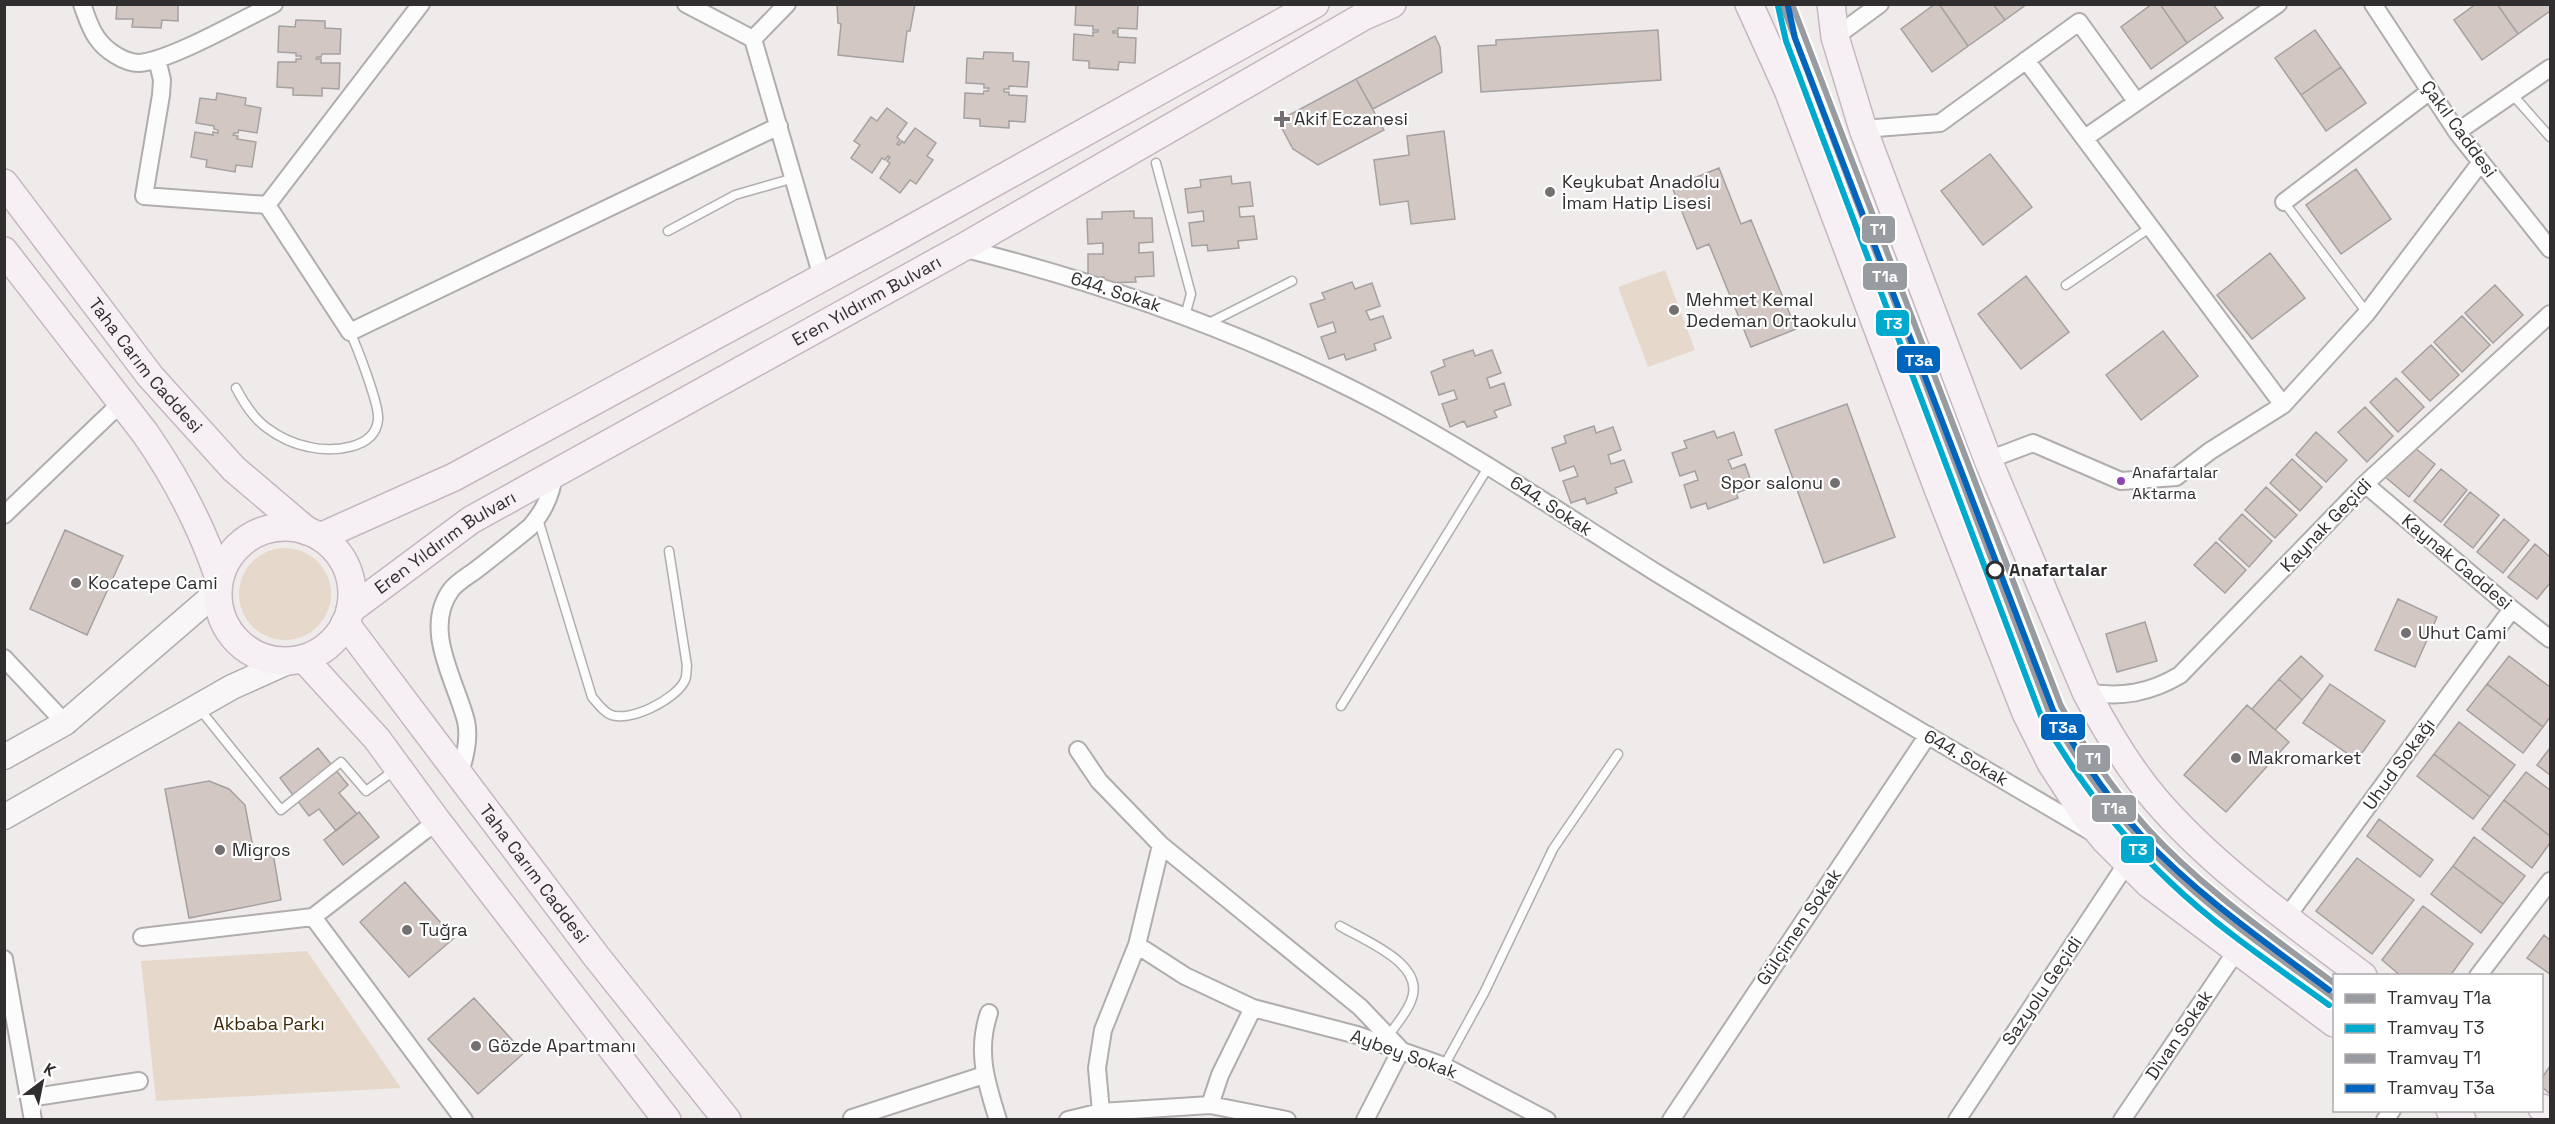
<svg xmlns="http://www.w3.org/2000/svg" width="2555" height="1124" viewBox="0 0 2555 1124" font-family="'Space Grotesk',sans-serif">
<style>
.green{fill:#e6d9cb}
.building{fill:#d3c7c3;stroke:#a4a1a1;stroke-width:1.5}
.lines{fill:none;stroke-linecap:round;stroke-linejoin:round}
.lane-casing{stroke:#b1adad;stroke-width:11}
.street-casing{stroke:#b1adad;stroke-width:20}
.secondary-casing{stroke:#b1adad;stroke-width:27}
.primary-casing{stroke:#c5b7c0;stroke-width:30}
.lane{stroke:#fdfcfc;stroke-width:8}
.street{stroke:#fdfcfc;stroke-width:16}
.secondary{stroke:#f9f6f8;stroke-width:24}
.primary{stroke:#f6eff4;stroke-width:27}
.tram-1-casing{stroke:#fff;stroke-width:10}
.tram-2-casing{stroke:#fff;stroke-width:10}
.tram-3-casing{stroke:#fff;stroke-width:10}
.tram-4-casing{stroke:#fff;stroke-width:10}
.tram-1{stroke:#989b9f;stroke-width:6}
.tram-2{stroke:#00a9ce;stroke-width:6}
.tram-3{stroke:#989b9f;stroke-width:6}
.tram-4{stroke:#0065bd;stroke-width:6}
.poi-dot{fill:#747071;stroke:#fff;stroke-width:2}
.bus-dot{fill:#8e44ad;stroke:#fff;stroke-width:2}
.stop-dot{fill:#fff;stroke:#312e2f;stroke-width:3}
.labels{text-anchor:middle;stroke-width:4.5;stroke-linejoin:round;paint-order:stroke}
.bus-label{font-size:16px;fill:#312e2f;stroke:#fff;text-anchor:start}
.poi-label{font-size:18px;fill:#312e2f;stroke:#fff;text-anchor:start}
.street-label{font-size:18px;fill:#312e2f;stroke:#fff}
.stop-label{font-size:18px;font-weight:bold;fill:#312e2f;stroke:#fff;text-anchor:start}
.park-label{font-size:18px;fill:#3d2805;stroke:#fff}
.line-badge{stroke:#fff;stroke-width:2}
.badge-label{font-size:16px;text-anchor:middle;font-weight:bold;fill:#fff}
</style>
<rect width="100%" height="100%" fill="#f0ebeb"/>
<!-- green -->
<path class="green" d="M1665,270L1695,350L1648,367L1618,287Z
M239 594a46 46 0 1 1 92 0a46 46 0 1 1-92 0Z
M307,951L401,1088L156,1101L141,961Z"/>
<!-- building -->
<path class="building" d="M117,4H178V21L162,20L161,28L132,27L133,19H116Z
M837,4H915L910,31H907L903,62L838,55L841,24L838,23Z
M1076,4H1138L1137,29L1118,28V31H1113V33H1118V37L1136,38L1135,63L1119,62L1118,70L1089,68V61L1073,60L1074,34L1093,36V32H1098V30H1093V26L1075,25Z
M1935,4H1939L1968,46L1932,72L1901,29Z
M1939,4H1993L2005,20L1968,46Z
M1993,4H2027L2005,20Z
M2152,4H2160L2187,43L2151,69L2121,27Z
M2160,4H2213L2223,18L2187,43Z
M2476,4H2497L2518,34L2482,60L2454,20Z
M2497,4H2550V11L2518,34Z
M296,20L325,21V28L341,29L340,54H322L321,57H317L316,59H321V63H340L339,89L322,88V96L293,95V88L277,87L278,62H296V59H301V56H296V53L278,52L279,26L295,27Z
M1658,30L1661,80L1481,92L1478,46L1496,45V40Z
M2315,30L2341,67L2301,95L2275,58Z
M1435,36L1440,47L1442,72L1373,109L1356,79Z
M984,52L1013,53V61L1029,62L1027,87L1009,86V89H1004V92H1009V95L1027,96L1025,122L1009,121V128L980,126V119L964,118L965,93L983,94L984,91H988L989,88H984V84L966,83L967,58L983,59Z
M2341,67L2366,103L2326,131L2301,95Z
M1356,79L1384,130L1318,165L1293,149L1278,121Z
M217,93L246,98L245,105L261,108L257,133L239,130L238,133H234L233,135L238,136L237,139L256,142L252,167L236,165L235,172L206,167L207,160L191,157L195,132L213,135V132L218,133V130L214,129V126L196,123L200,98L216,100Z
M887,108L907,123L897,137L900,140L897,144L899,145L902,141L904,143L915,128L936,143L927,156L933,160L916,184L910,180L900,193L880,178L890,163L887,161L890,157L888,156L885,160L882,158L872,173L851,158L860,145L854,141L871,117L877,121Z
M1444,131L1455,219L1411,224L1408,201L1380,205L1374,160L1409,155L1407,136Z
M1990,154L2032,207L1983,245L1941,191Z
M1719,168L1741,224L1751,220L1796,329L1751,347L1709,244L1697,249L1672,187Z
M2356,169L2391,219L2341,254L2306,205Z
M1231,176L1232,184L1250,182L1253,206L1239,207L1240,217L1254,216L1257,239L1238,241L1239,248L1208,251L1207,245L1192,246L1189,223L1204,221L1203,211L1188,213L1185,189L1201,187L1200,180Z
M1134,211V218H1152L1153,242L1139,243V253L1153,252L1154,276L1135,277L1136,282L1104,283V277L1088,278V254H1103V243L1088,244L1087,219H1102V212Z
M2270,253L2305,298L2252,339L2217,295Z
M2026,276L2069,332L2021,369L1978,314Z
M1352,282L1355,289L1372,283L1380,306L1366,311L1370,320L1383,316L1391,338L1374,344L1376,350L1346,360L1344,354L1329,359L1321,337L1336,332L1333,322L1318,327L1310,304L1325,299L1322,293Z
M2495,285L2523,315L2493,343L2465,313Z
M2462,316L2490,345L2462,372L2434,342Z
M2163,331L2198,376L2141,420L2106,375Z
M2431,345L2459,375L2430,401L2402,372Z
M1473,350L1475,356L1492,350L1501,373L1487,378L1490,388L1504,383L1511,405L1494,411L1497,417L1467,427L1464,421L1450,427L1442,404L1457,399L1454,390L1439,395L1431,372L1445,366L1443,360Z
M2396,378L2424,407L2398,432L2370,402Z
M1847,404L1895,537L1824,563L1775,430Z
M2365,407L2393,436L2367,462L2338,432Z
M1594,426L1596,433L1613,427L1621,450L1608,455L1611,464L1624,460L1632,482L1615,488L1617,493L1587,504L1585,498L1571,503L1563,481L1578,476L1574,466L1560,471L1552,448L1566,443L1564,436Z
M1714,431L1717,438L1734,432L1742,455L1728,460L1732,469L1745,464L1753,487L1736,493L1738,498L1708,509L1706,503L1691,508L1684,485L1698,480L1695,471L1680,476L1672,453L1687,448L1684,441Z
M2316,432L2347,460L2326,482L2296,455Z
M2410,444L2435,464L2409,497L2384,476Z
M2292,459L2322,487L2300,511L2270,483Z
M2441,469L2467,490L2441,522L2414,501Z
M2266,487L2297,515L2275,538L2245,510Z
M2470,492L2499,515L2473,548L2444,525Z
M2242,514L2272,541L2249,567L2219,539Z
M2504,519L2529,540L2503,573L2477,552Z
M65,530L123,556L87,635L30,609Z
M2216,542L2246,570L2225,593L2194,565Z
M2535,544L2550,557V583L2537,599L2508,577Z
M2398,599L2437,617L2415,667L2375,650Z
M2145,622L2157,661L2117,672L2106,634Z
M2301,656L2323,676L2302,700L2279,679Z
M2509,656L2550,687V717L2543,727L2487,684Z
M2279,679L2302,700L2275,730L2252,709Z
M2330,684L2385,721L2357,760L2303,723Z
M2487,684L2543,727L2523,753L2467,710Z
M2247,705L2289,742L2226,812L2184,775Z
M2459,722L2515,765L2490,797L2434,754Z
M318,748L348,785L339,793L357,814L336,831L319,809L309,816L280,778Z
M2550,748V775L2537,765Z
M2434,754L2490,797L2473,819L2417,776Z
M2526,772L2550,790V836L2504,800Z
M209,781L229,789L245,805L253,848L263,849L274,859L281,900L189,918L165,789Z
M2504,800L2550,836V843L2532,868L2482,829Z
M359,812L379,837L343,865L324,840Z
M2379,819L2433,860L2420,877L2367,836Z
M2474,837L2525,876L2503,904L2453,866Z
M2357,858L2414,900L2372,954L2316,911Z
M2453,866L2503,904L2481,933L2431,894Z
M405,882L454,938L409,977L360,922Z
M2423,906L2473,944L2450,976H2401L2382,960Z
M2544,935L2550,940V974L2527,958Z
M474,998L524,1053L478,1094L428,1039Z
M2550,1066V1094L2542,1087V1078Z"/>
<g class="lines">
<!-- lane casing -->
<g class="lane-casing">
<path id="lane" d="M2512,94L2550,137
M1156,163L1191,294L1185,316
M2284,202L2367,313
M668,231L735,195L794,178
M2066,285L2151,227
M1207,324L1292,281
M236,388C244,403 253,418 267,428C279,437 294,444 309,447C331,452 375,450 378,420C380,406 357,347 350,332
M538,519L592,697C597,703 602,710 609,714C628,724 677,699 685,680C687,676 686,670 687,666L669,551
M1341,706L1489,466
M198,707L281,810L341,762L366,791L396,769
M1340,926C1365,941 1427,964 1411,1001C1406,1014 1396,1025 1388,1036
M1444,1066L1484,993L1553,849L1618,754"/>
</g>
<!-- street casing -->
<g class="street-casing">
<path id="street" d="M82,4C86,15 90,29 97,38C105,50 124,63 139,63C170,61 243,19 274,4
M686,4L753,39L822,277
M2373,4L2457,132L2550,249
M1835,37L1880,4
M753,39L787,4
M157,59L162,80L161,95L144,196L267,205L421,4
M2026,60L2283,405
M1863,129L1940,123L2079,22L2136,101
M2457,132L2550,68
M2085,138L2278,4
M2284,202L2430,91
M267,205L350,332L779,126
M962,248C1107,284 1248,334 1381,404C1476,455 1564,515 1655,572C1799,660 1945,746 2090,831
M1988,460L2033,443L2121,481L2176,477L2210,451L2283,405L2367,313L2481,162
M2365,484L2512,609L2550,639
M4,515L121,403
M4,658L65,723
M2086,692C2121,698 2150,693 2180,675L2365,484L2550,314
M1078,750L1099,781L1161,845L1360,1007L1401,1050L1365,1120
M459,775C465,758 470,739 466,721C456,681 422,630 451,590C457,582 468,576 476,570C494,556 512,542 530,527C544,511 552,495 554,473
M313,917L464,1120
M2286,918L2512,609
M142,937L313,917L437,821
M1137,945L1185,976L1253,1008L1357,1035L1444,1066L1547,1120
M4,959L33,1120
M2478,976L2550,881
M989,1013C976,1051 986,1082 998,1120
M29,1098L139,1081
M1210,1105L1220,1075L1253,1008
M1101,1112L1097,1068L1103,1030L1137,945L1161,845
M853,1120L852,1118L984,1075
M1068,1120L1101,1112L1210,1105L1287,1120
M1671,1120L1928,735
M1957,1120L2127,863
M2122,1120L2237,950
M2385,1120L2392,1110"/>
</g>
<!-- secondary casing -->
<g class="secondary-casing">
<path id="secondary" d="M4,757L65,723L217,592
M4,817L232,687L290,661"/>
</g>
<!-- primary casing -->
<g class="primary-casing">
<g id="primary">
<path d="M1749,4L1788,90L1937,486L2026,713L2051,763L2084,814L2105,840L2149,884L2334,1023"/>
<path d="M1831,4L1835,37L1863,129L1988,460L2086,692C2106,730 2127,766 2155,799C2214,868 2291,921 2363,976"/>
<path id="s1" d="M4,183L150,376L234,469L307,531"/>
<path d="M4,251L145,433C177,479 201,525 219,578"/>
<circle cx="285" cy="594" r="67"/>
<path d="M320,537L454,477L893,239L1315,4"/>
<path id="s2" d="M350,610L471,520L962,248L1364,16L1392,4"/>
<path id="s3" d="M345,623L596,956L727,1120"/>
<path d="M304,659L377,739L437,821L667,1120"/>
<path d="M2542,1108L2550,1114"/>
<path d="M2450,1110L2462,1120"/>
</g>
</g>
<!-- lane -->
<use href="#lane" class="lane"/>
<!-- street -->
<use href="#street" class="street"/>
<!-- secondary -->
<use href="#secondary" class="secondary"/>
<!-- primary -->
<use href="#primary" class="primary"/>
<!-- tram-1 casing -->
<g class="tram-1-casing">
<path id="tram-1" d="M1782,4L2049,712C2084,773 2126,830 2178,877C2227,922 2281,959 2334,998"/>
</g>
<!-- tram-2 casing -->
<g class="tram-2-casing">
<path id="tram-2" d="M1778,6L1786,41L2041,716C2076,778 2118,833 2170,882C2218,928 2275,966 2329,1005"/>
</g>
<!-- tram-3 casing -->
<g class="tram-3-casing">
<path id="tram-3" d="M1792,4L2061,706C2086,750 2114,791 2148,829C2202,888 2270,935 2334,983"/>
</g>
<!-- tram-4 casing -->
<g class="tram-4-casing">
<path id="tram-4" d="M1788,6L1795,38L2053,710C2079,755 2107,798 2143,837C2197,895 2265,942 2329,990"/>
</g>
<!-- tram-1 -->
<use href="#tram-1" class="tram-1"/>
<!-- tram-2 -->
<use href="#tram-2" class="tram-2"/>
<!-- tram-3 -->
<use href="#tram-3" class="tram-3"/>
<!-- tram-4 -->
<use href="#tram-4" class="tram-4"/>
</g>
<!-- markers -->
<g class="poi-dot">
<path d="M1279 110h6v6h6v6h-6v6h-6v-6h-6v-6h6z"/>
<circle cx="1550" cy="192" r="6"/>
<circle cx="1674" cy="310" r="6"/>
<circle cx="1835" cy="483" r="6"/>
<circle cx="76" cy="583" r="6"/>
<circle cx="2406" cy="633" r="6"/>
<circle cx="2236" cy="758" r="6"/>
<circle cx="220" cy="850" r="6"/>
<circle cx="407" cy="930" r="6"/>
<circle cx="476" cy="1046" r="6"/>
</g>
<circle class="bus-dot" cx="2121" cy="481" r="5"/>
<circle class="stop-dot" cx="1995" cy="570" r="8"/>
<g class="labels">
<!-- bus labels -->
<g class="bus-label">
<text x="2132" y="478">Anafartalar<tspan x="2132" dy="21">Aktarma</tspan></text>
</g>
<!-- poi labels -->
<g class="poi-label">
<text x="1294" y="125">Akif Eczanesi</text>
<text x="1562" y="188">Keykubat Anadolu<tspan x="1562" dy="21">İmam Hatip Lisesi</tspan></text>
<text x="1686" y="306">Mehmet Kemal<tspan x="1686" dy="21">Dedeman Ortaokulu</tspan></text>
<text x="1823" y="489" text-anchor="end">Spor salonu</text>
<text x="88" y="589">Kocatepe Cami</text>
<text x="2418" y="639">Uhut Cami</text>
<text x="2248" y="764">Makromarket</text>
<text x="232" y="856">Migros</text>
<text x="419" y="936">Tuğra</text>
<text x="488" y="1052">Gözde Apartmanı</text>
</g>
<!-- street labels -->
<g class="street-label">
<text transform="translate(2459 129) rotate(54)" y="6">Çakıl Caddesi</text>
<text transform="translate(1116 292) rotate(18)" y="6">644. Sokak</text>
<text dy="6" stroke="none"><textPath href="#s2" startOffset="603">Eren Yıldırım Bulvarı</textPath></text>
<text dy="6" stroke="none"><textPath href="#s1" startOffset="231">Taha Carım Caddesi</textPath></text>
<text transform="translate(1551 506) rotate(33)" y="6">644. Sokak</text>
<text transform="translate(2326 525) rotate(-46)" y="6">Kaynak Geçidi</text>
<text dy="6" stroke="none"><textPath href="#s2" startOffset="117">Eren Yıldırım Bulvarı</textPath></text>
<text transform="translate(2457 562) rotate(40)" y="6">Kaynak Caddesi</text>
<text transform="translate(1966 758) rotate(30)" y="6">644. Sokak</text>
<text transform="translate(2399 764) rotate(-54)" y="6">Uhud Sokağı</text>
<text dy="6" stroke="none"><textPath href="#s3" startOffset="314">Taha Carım Caddesi</textPath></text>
<text transform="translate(1799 927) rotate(-56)" y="6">Gülçimen Sokak</text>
<text transform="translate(2042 991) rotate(-56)" y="6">Sazyolu Geçidi</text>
<text transform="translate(2179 1035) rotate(-56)" y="6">Divan Sokak</text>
<text transform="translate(1404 1054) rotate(20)" y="6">Aybey Sokak</text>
</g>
<!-- stop labels -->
<g class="stop-label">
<text x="2009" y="576">Anafartalar</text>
</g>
<!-- park labels -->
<g class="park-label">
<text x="269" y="1030">Akbaba Parkı</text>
</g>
</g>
<g class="line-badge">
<rect x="1861" y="215" width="35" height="29" rx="6" fill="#989b9f"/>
<rect x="1862" y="262" width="46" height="29" rx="6" fill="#989b9f"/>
<rect x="1875" y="309" width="35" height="28" rx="6" fill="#00a9ce"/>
<rect x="1896" y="345" width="45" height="29" rx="6" fill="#0065bd"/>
<rect x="2040" y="713" width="46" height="28" rx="6" fill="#0065bd"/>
<rect x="2076" y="744" width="35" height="29" rx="6" fill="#989b9f"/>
<rect x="2091" y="794" width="46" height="29" rx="6" fill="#989b9f"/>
<rect x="2120" y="835" width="35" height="29" rx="6" fill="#00a9ce"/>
</g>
<g class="badge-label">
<text x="1878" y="235">T1</text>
<text x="1885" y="282">T1a</text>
<text x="1893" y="329">T3</text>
<text x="1919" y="366">T3a</text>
<text x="2063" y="733">T3a</text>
<text x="2093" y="764">T1</text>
<text x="2114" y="814">T1a</text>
<text x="2138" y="855">T3</text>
</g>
<!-- border -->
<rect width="2555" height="1124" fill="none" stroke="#312e2f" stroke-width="12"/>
<!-- legend -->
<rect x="2333" y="974" width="210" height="138" fill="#ffffff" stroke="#adabac" stroke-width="1.5"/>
<rect x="2345" y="994" width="30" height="9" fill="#989b9f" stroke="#adabac" stroke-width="1.5"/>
<text x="2387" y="1004" font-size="18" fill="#312e2f">Tramvay T1a</text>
<rect x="2345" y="1024" width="30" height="9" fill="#00a9ce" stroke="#adabac" stroke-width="1.5"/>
<text x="2387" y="1034" font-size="18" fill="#312e2f">Tramvay T3</text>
<rect x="2345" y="1054" width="30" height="9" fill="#989b9f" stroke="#adabac" stroke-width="1.5"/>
<text x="2387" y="1064" font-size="18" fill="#312e2f">Tramvay T1</text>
<rect x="2345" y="1084" width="30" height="9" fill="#0065bd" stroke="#adabac" stroke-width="1.5"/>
<text x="2387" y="1094" font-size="18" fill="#312e2f">Tramvay T3a</text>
<!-- north arrow -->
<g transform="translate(42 1082) rotate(32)" stroke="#ffffff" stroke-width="4.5" paint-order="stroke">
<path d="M0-4.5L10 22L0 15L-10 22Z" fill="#312e2f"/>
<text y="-9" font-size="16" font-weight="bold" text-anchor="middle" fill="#312e2f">K</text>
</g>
</svg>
